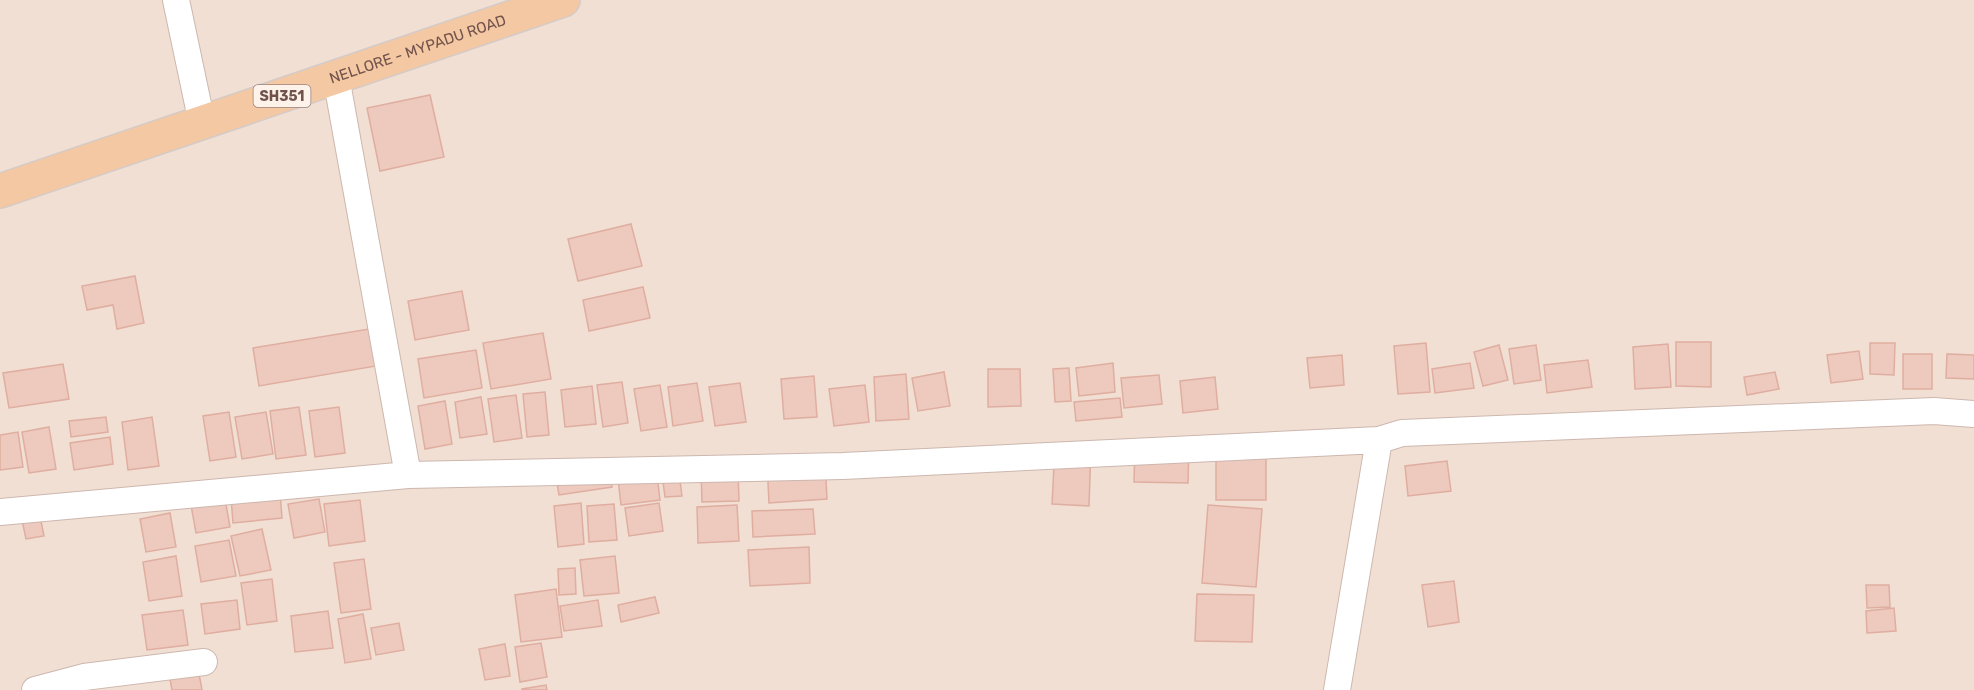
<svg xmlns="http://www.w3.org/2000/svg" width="1974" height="690" viewBox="0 0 1974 690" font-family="Rubik,sans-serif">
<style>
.residential{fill:#f1dfd3}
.building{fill:#edc9be;stroke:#dfaea0;stroke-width:1.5}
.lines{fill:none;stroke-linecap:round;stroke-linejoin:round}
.street-casing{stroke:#cdb7af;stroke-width:28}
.primary-casing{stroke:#d4cbc9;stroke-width:36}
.street{stroke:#fff;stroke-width:26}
.primary{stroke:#f4c8a2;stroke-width:33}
.labels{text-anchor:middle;stroke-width:4.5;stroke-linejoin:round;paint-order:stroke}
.shield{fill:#fdf3ea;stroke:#9b837b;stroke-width:1.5}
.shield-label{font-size:14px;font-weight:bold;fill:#71534c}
.street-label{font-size:15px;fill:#71534c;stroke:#fdf3ea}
</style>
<rect width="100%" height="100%" fill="#faeee4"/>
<!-- residential -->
<path class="residential" d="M0,0H1974V690H0Z"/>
<!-- building -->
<path class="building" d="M430,95L444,157L380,171L367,108Z
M631,224L642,266L578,281L568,239Z
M135,276L144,323L117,329L113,305L87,310L82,286Z
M643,287L650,318L589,331L583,300Z
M462,291L469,330L415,340L408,301Z
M369,329L376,366L259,386L253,348Z
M543,333L551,379L491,389L483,343Z
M1676,342H1711V387L1676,386Z
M1426,343L1430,392L1398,394L1394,346Z
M1870,343H1895L1894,375L1870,374Z
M1668,344L1671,387L1635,389L1633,347Z
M1499,345L1508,380L1483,386L1474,352Z
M1536,345L1541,380L1514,384L1509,349Z
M476,350L482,388L424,398L418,359Z
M1859,351L1863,379L1831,383L1827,355Z
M1903,354H1932V389H1903Z
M1947,354L1974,355V379L1946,378Z
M1342,355L1344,385L1310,388L1307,358Z
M1588,360L1592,387L1547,393L1544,365Z
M1113,363L1115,392L1079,396L1076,368Z
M1470,363L1474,388L1435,393L1432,369Z
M63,364L69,399L9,408L3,373Z
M1069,368L1071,401L1055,402L1053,369Z
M988,369H1020L1021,406L988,407Z
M944,372L950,406L918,411L912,378Z
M1775,372L1779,389L1747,395L1744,377Z
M906,374L909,419L876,421L874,377Z
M1159,375L1162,404L1124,408L1121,378Z
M814,376L817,417L784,419L781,379Z
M1215,377L1218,409L1183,413L1180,381Z
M622,382L628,423L603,427L597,385Z
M697,383L703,421L673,426L668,387Z
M740,383L746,422L715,426L709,387Z
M660,385L667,427L641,431L634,389Z
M865,385L869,422L834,426L829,389Z
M592,386L596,424L565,427L561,390Z
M545,392L549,435L527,437L523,394Z
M516,395L522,438L494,442L488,399Z
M481,397L487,434L460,438L455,402Z
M1120,398L1122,417L1076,421L1074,402Z
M445,401L452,444L425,449L418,406Z
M299,407L306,455L276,459L270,411Z
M339,407L345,453L315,457L309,411Z
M229,412L236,457L210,461L203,416Z
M266,412L273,454L242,459L235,417Z
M106,417L108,432L71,437L69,421Z
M152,417L159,466L128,470L122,422Z
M49,427L56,469L29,473L22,432Z
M18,432L23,467L0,470V435Z
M110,437L113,464L74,470L70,443Z
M1216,442H1266V500H1216Z
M1135,444L1189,445L1188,483L1134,482Z
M1055,446L1091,447L1089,506L1052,504Z
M825,459L827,499L769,503L767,462Z
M1447,461L1451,491L1408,496L1405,466Z
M609,464L612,487L559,495L555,472Z
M678,465L682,496L665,497L661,467Z
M738,470L739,501L702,502L701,471Z
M657,475L660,500L621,505L618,479Z
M280,492L282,518L233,523L231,497Z
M225,499L230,527L196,533L191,505Z
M319,499L325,532L294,538L288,504Z
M360,500L365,541L329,546L324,504Z
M37,502L44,536L26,539L19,506Z
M581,503L584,544L558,547L554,506Z
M659,503L663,531L629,536L625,508Z
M614,504L617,540L589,542L587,506Z
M737,505L739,541L698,543L697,507Z
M1208,505L1262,509L1256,587L1202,583Z
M813,509L815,534L753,537L752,511Z
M170,513L176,547L146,552L140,519Z
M262,529L271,570L240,576L231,536Z
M229,540L236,576L201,582L195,546Z
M809,547L810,583L750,586L748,550Z
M176,556L182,596L149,601L143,562Z
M615,556L619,593L584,596L580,560Z
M364,559L371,609L341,613L334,563Z
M575,568L576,594L559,595L558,569Z
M272,579L277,621L247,625L241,583Z
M1454,581L1459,622L1428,627L1422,585Z
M1866,585H1889L1890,607L1867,608Z
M556,589L562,637L521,642L515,595Z
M1197,594L1254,595L1252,642L1195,641Z
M655,597L659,613L621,622L618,605Z
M237,600L240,629L205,634L201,604Z
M598,600L602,626L564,631L560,606Z
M1894,608L1896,631L1867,633L1866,611Z
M183,610L188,645L147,650L142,615Z
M328,611L333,648L295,652L291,616Z
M363,614L371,659L345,663L338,619Z
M399,623L404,650L376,655L371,628Z
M541,643L547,677L520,682L515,647Z
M505,644L510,676L485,680L479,649Z
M198,668L202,690H172L169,674Z
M546,685L547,690H522V689Z"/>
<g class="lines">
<!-- street casing -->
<g class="street-casing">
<path id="street" d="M176,0L202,123
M336,77L408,475
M0,512L408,475L843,466L1379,440L1402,433L1934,411L1974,414
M35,690L84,677L204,662
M1337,690L1379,440"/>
</g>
<!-- primary casing -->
<g class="primary-casing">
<g id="primary">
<path id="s1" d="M0,191L563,0"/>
</g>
</g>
<!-- street -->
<use href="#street" class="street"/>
<!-- primary -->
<use href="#primary" class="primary"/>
</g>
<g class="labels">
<!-- shield labels -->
<rect class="shield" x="253.5" y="85" width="57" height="22" rx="4.5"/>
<g class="shield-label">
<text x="282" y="101">SH351</text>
</g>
<!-- street labels -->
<g class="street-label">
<text dy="5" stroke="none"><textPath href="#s1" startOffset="441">NELLORE - MYPADU ROAD</textPath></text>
</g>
</g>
</svg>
